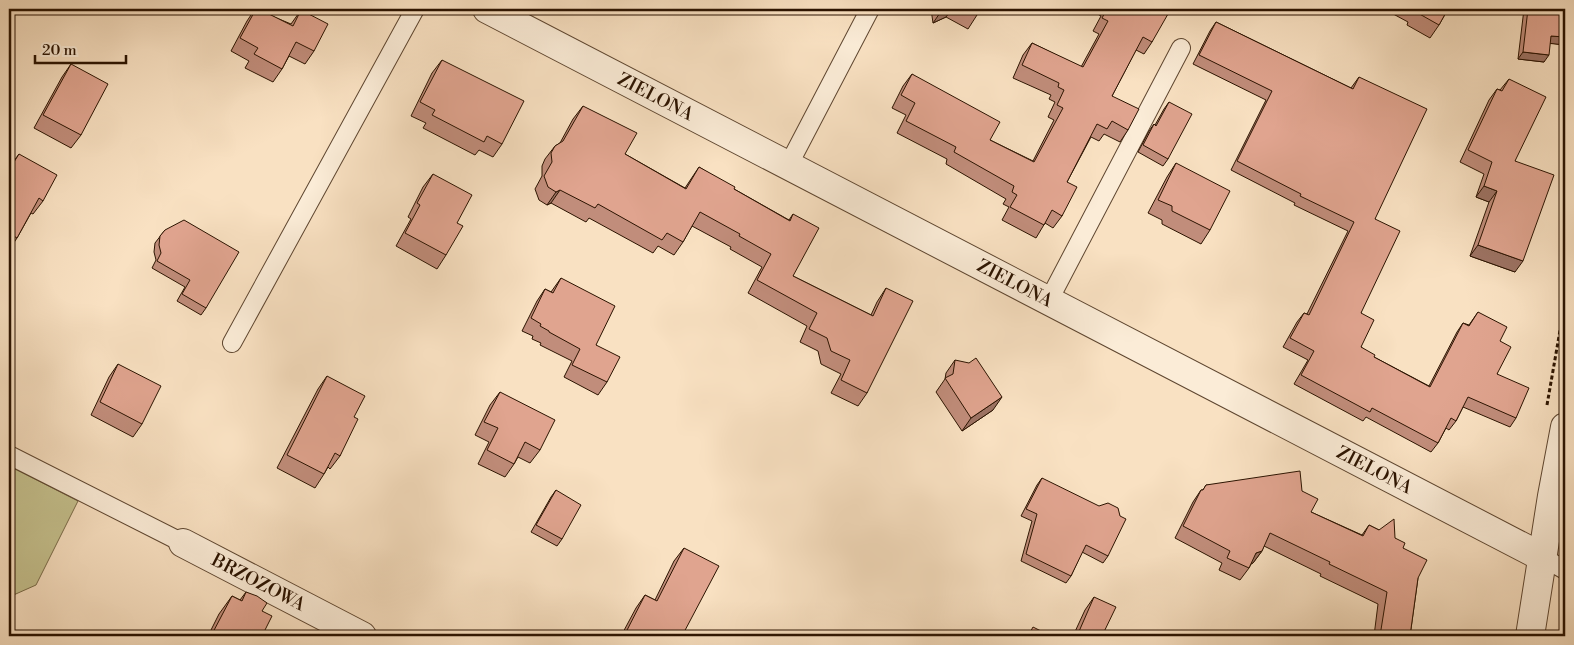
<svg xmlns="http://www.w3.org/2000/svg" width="1574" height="645" viewBox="0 0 1574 645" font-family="'Libre Bodoni',serif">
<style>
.green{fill:#c5c18e;stroke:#786a47}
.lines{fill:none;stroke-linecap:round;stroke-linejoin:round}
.lane-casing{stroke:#5e4630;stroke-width:20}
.street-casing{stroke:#5e4630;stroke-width:30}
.path{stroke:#2b1300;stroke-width:3;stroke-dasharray:4 2.5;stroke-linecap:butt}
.lane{stroke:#fbecd7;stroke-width:18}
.street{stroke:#fbecd7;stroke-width:28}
.wall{fill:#c18d7b;stroke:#2b1300}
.shaded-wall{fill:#9d7364;stroke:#2b1300}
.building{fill:#e0a48f;stroke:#2b1300}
.labels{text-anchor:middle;stroke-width:4;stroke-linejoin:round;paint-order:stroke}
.street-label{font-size:18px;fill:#2b1300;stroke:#fbecd7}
</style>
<rect width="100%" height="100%" fill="#f9e1c2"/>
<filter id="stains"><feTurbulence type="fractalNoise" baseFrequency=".004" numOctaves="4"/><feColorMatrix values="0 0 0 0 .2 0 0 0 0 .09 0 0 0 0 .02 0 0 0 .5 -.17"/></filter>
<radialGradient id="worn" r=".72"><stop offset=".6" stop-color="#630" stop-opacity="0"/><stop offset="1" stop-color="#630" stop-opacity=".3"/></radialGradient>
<!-- green -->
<path class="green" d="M9,466L78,501L36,585L9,597Z"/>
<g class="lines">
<!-- lane casing -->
<g class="lane-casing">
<path id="lane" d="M789,164L870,9
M1049,300L1181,48
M232,343L415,9
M9,455L183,543
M1542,557L1565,570"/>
</g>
<!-- street casing -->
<g class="street-casing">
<g id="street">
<path id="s1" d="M487,9L1542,557"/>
<path id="s2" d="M183,543L362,636"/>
<path d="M1530,636L1552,496L1565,427"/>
</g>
</g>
<!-- path -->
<path class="path" d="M1547,405L1565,302"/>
<!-- lane -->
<use href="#lane" class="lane"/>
<!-- street -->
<use href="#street" class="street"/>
</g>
<!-- wall -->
<path class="wall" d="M255,9L291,24L301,10L314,51L305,64L289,56L282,69L273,82L245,68L249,61L231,51L247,21Z
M931,9H981L977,15L968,29L946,17L933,23Z
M1096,9H1158L1152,42L1144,54L1136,50L1112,96L1128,130L1120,142L1104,134L1099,141L1091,137L1067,182L1062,216L1053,228L1045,223L1036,238L1002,220L1009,207L1003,204L1006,199L946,164L947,159L897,133L906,115L892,108L903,86L912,74L990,140L1033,161L1054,120L1048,117L1055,102L1049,99L1051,95L1013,78L1023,55L1032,43L1081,67L1099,34L1093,31L1101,16L1094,12Z
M1384,9H1448L1439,25L1430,38L1407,25L1408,22Z
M1524,9H1565V45L1550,43L1544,62L1518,59Z
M1216,22L1351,88L1359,77L1375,219L1361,313V347L1374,357L1429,386L1457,332L1463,323L1469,325L1478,312L1500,341L1497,374L1516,418L1510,427L1463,407L1456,421L1449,430L1446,428L1438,443L1431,452L1366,417L1363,421L1294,384L1308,360L1283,347L1297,322L1304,313L1307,314L1348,231L1294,205L1295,203L1231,170L1266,100L1193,64L1210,31Z
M442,60L502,144L493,157L479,150L475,155L423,128L426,123L411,116L432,73Z
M71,64L81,135L71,148L34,128L62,77Z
M1509,79L1515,161V272L1470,256L1489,202L1476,197L1484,174L1460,162L1489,100L1497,89L1500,90Z
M1169,102L1168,159L1163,166L1138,152L1149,131L1154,124L1155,125L1164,109Z
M583,106L625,154L685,188L699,167L734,189L789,220L793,214V276L871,315L877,302L886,288L867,393L858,406L831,393L841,374L821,364L818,351L800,342L807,326L748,293L762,267L730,249L731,247L692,226L683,242L674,255L658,246L653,253L589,218L586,222L551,203L547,205L539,200L535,189L542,176V166L545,159L555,146L560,143L573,119Z
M19,154L43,201L33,214L31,213L17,238L9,250V159L13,162Z
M1176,163L1210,230L1201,244L1162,224V220L1148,213L1167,177Z
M433,174L446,255L437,269L396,246L411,219L408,217L423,187Z
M165,230L206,308L201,315L177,301L185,287L152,268L156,260L154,252L155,243Z
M561,278L596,345L607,382L598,395L564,377L572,361L540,345L541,343L532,339L533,336L522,331L537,301L545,289L551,292Z
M955,360L993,410L962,431L936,392L945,379L946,373Z
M118,364L142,424L133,437L91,415L109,377Z
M327,376L354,417L340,456L330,469L328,467L324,474L315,488L277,468L318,389Z
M500,392L540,450L530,463L518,457L514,464L505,477L478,464L489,442L475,435L490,405Z
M1042,478L1108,556L1103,563L1082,552L1071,576L1066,583L1021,561L1032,521L1021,516L1037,485Z
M1206,485L1302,491L1311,512L1362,535L1369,525L1395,538L1403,548L1418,578L1410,636H1374L1378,604L1320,576L1321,574L1264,546L1262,551L1253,563L1251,564L1249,568L1240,580L1219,570L1222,563L1175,538L1193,502L1201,490H1203Z
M556,490L562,539L557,546L531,532L551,497Z
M684,548L682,636H621L636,608L645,595L655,600L674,561Z
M246,592L262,611V636H208L219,614L232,596L240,600Z
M1094,597L1102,636H1073L1085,610Z"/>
<!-- shaded-wall -->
<path class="shaded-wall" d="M945,9H952L946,17L933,23L942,10Z
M1551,36L1565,37V45L1546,43Z
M1523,52L1549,55L1544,62L1518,59Z
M1484,186L1497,191L1489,202L1476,197Z
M560,190L551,203L547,205L556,192Z
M1478,245L1523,261L1515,272L1470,256Z
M1002,397L993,410L962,431L971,418Z
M1262,551L1253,563L1248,565L1256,553Z"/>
<!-- building -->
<path class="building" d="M256,9H259L293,26L301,10L328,24L314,51L296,42L282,69L254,54L258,48L240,38Z
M964,9H981L977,15Z
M1107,9H1158L1168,14L1152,42L1143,37L1112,96L1139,109L1128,130L1112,121L1107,129L1097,124L1067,182L1077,187L1062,216L1052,210L1044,225L1010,207L1017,195L1012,192L1014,186L954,152L956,147L906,121L915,103L901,95L912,74L1000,122L990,140L1034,162L1063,108L1057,105L1064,90L1058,87L1059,83L1022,65L1032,43L1083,67L1108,21L1102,18Z
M1417,9H1448L1439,25L1416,12Z
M1528,9H1565V37L1551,36L1549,55L1523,52Z
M1216,22L1353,89L1359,77L1427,109L1375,219L1400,231L1361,313L1374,320L1361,347L1375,355L1374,357L1430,387L1463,323L1469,326L1478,312L1507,327L1500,341L1511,347L1497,374L1529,388L1516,418L1468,397L1456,421L1451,418L1438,443L1372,408L1370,412L1301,375L1314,351L1290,338L1304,313L1309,315L1354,222L1300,196L1301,194L1237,161L1272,91L1199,55Z
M442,60L524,101L502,144L487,136L484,142L432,115L435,110L420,102Z
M71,64L108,84L81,135L43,115Z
M1509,79L1546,97L1515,161L1554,175L1523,261L1478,245L1497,191L1484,186L1492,162L1468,150L1497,89L1502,91Z
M1169,102L1192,114L1168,159L1143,145L1154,124L1156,126Z
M583,106L637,133L625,154L686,189L699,167L735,187L734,189L790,221L793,214L819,228L793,276L873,316L886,288L913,301L867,393L841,380L850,360L831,351L827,338L809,329L817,313L757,280L771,254L739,236L740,234L700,212L683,242L667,233L662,240L598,204L595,208L560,190L556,192L548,187L544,176L552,162L551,153L555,146L563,141Z
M19,154L57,175L43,201L39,198L17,238L9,233V159L14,162Z
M1176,163L1230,191L1210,230L1172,211V206L1158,200Z
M433,174L472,195L457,223L463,226L446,255L405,233L420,205L417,203Z
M184,220L239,252L206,308L182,294L190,280L157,261L161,253L159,245L160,236L165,230Z
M561,278L615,306L596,345L620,357L607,382L572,365L580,349L549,332V331L540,326L541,324L531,318L545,289L553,293Z
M976,358L1002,397L971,418L945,378L953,374L955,360L969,363Z
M118,364L161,386L142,424L100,402Z
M327,376L365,396L354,417L358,419L340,456L335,453L324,474L287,455Z
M500,392L555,420L540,450L525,442L514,464L487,450L498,428L484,422Z
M1300,471L1302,491L1318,499L1311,512L1363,536L1369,525L1379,530L1394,519L1395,538L1405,543L1403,548L1427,560L1418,578L1410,636H1380L1387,592L1329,564L1330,562L1270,533L1262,551L1256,553L1249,568L1227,558L1230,551L1183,526L1201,490H1203L1206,485Z
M1042,478L1099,506L1108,503L1118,508L1120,516L1126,519L1108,556L1086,545L1071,576L1026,554L1037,514L1026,509Z
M556,490L581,505L562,539L536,525Z
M684,548L719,566L682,636H624L645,595L657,601Z
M246,592L257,596L267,603L262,611L272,616L262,636H211L232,596L242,601Z
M1094,597L1116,607L1102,636H1077Z
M1033,627L1051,636H1028Z"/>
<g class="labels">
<!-- street labels -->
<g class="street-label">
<text dy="6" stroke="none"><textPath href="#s1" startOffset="190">ZIELONA</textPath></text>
<text dy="6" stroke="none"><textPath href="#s1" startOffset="595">ZIELONA</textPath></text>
<text dy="6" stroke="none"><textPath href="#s1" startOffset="1000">ZIELONA</textPath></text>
<text dy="6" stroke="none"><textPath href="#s2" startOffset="85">BRZOZOWA</textPath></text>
</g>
</g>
<!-- margin -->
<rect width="1574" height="645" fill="none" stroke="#f9e1c2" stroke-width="30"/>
<rect x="10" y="10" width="1554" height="625" fill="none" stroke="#2b1300" stroke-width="2.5"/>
<rect x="15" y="15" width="1544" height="615" fill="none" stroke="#2b1300"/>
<!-- scale -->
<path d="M35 55v8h91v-8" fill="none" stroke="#2b1300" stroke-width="2.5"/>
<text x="42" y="55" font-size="15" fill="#2b1300" stroke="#fbecd7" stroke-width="4" paint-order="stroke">20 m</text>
<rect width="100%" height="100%" filter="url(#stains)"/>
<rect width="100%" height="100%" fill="url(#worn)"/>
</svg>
